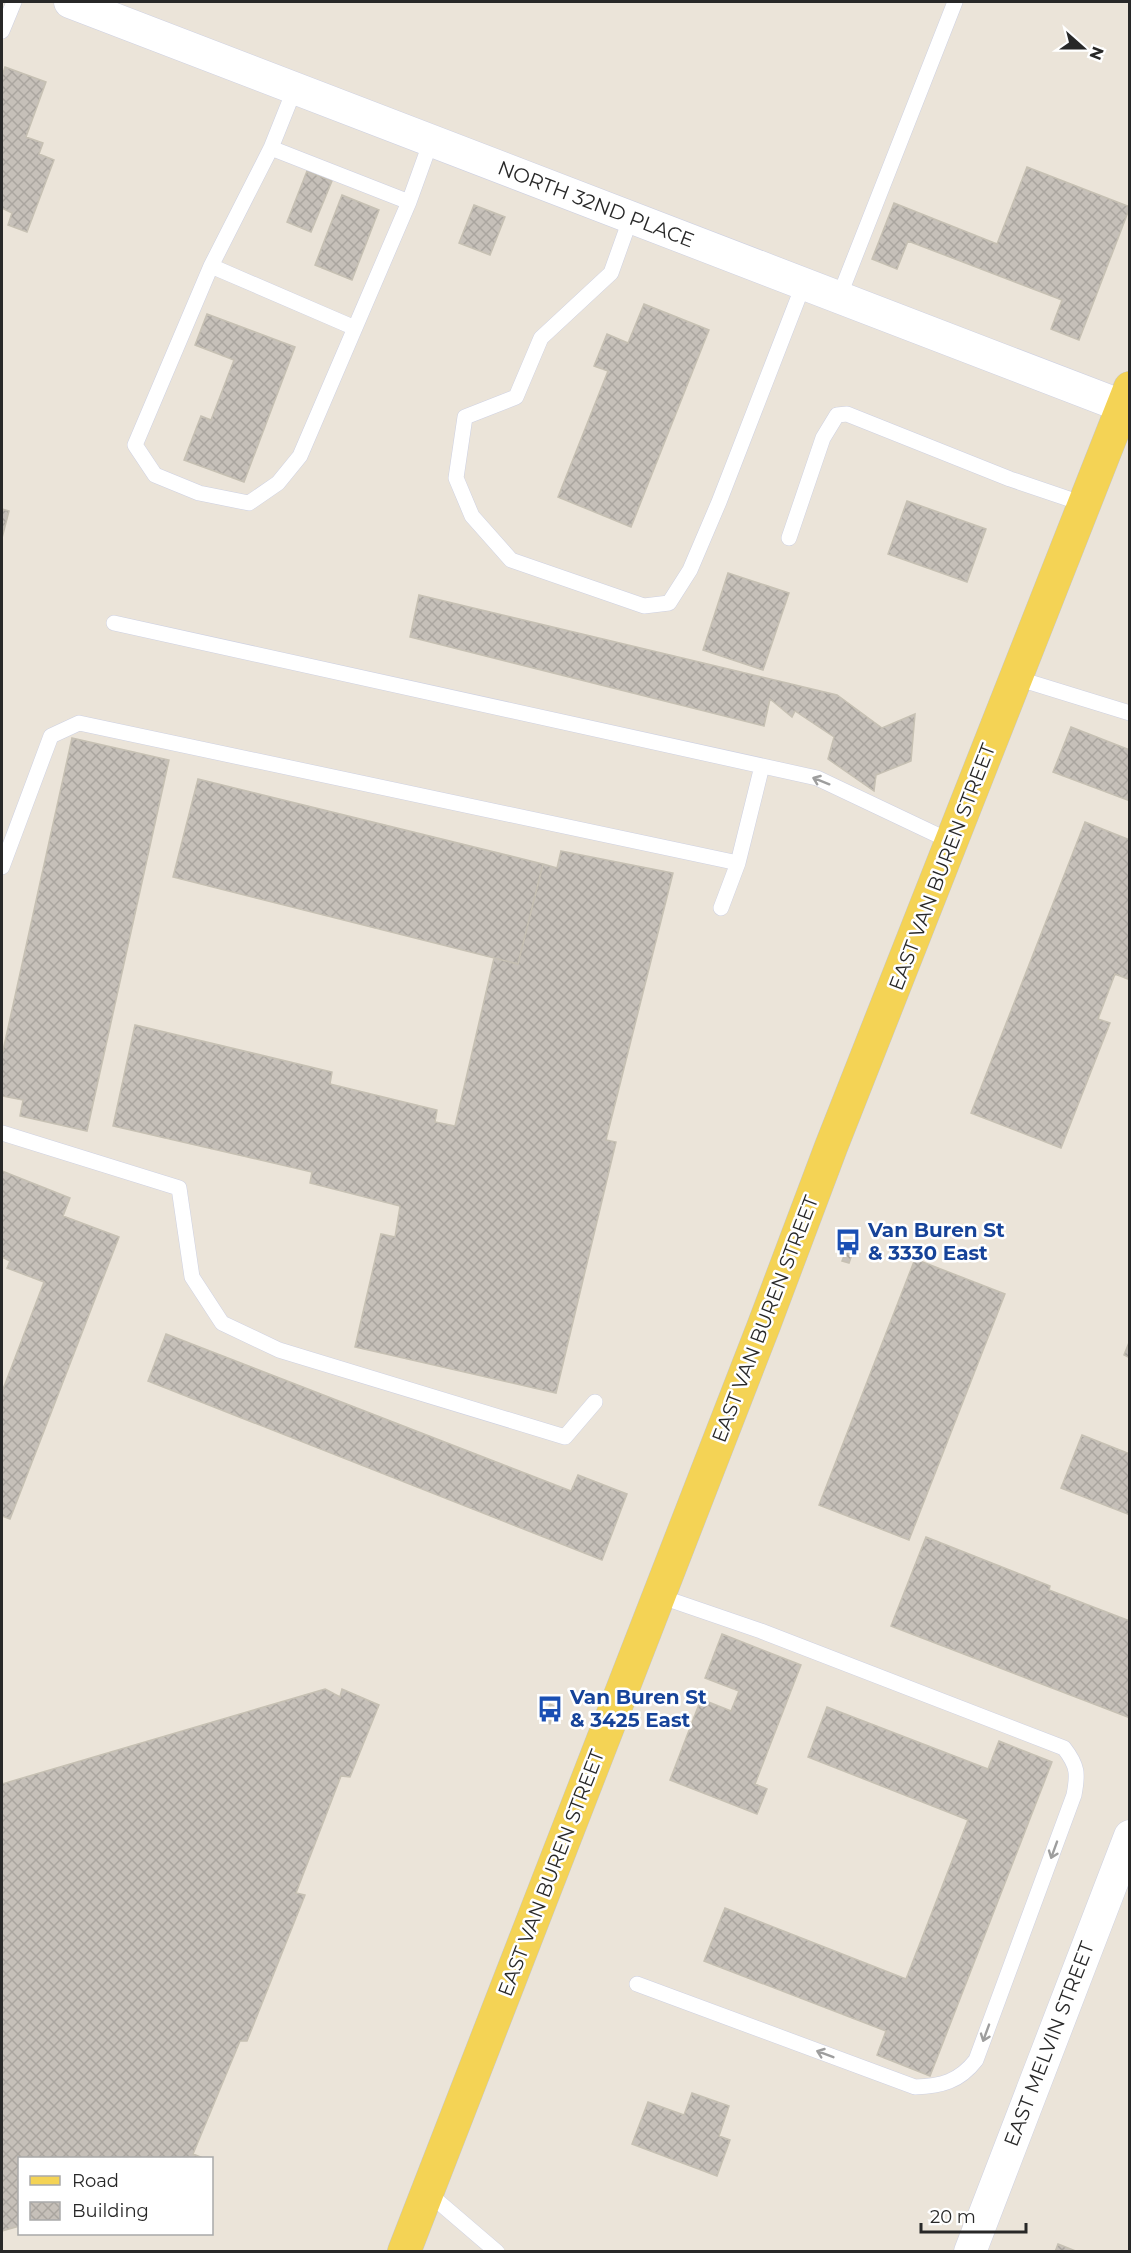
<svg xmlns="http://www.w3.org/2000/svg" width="1131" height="2253" viewBox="0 0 1131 2253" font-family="Montserrat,sans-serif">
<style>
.building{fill:url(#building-cross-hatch);stroke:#c6c0b3;stroke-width:1.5}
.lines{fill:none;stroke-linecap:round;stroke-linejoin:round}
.lane-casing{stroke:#ced1e2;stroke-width:16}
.street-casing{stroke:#ced1e2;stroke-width:33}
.primary-casing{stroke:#c7c7c7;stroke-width:34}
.lane{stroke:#fff;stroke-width:15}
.street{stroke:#fff;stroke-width:32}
.primary{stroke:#f4d355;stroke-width:33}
.oneway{stroke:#9e9e9e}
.labels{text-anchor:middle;stroke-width:5;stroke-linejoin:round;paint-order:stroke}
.street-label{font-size:20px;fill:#282828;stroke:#fff}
.transit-label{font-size:20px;font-weight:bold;fill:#164399;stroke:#fff;text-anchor:start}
</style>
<defs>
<pattern id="building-cross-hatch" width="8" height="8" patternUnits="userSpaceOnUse" patternTransform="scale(1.5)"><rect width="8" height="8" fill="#c6c0b9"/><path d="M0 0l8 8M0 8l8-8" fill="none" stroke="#aaa59f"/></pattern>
</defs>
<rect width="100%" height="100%" fill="#ebe4d9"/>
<!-- building -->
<path class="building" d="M5,67L46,82L26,137L43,143L39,154L54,160L27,232L8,225L12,213L2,208V76Z
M1027,167L1130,207L1079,340L1051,329L1062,300L908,241L897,269L872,259L894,203L997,244Z
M307,171L332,181L311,232L287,222Z
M342,195L379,210L352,280L315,265Z
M474,205L505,217L490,255L459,243Z
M644,304L709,330L631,527L558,497L608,371L594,366L607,334L628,343Z
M207,314L295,347L244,482L184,460L201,416L211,420L234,360L195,345Z
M907,501L986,529L967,582L888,554Z
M2,509L9,511L2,538Z
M728,573L789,593L763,670L703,650Z
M419,595L837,695L882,728L915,714L911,761L876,775L874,791L828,759L834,737L795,711L792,717L770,699L764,726L410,637Z
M1071,727L1130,750V801L1053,772Z
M72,738L169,760L87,1131L20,1116L23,1100L2,1096V1055Z
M198,779L543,864L518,964L173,877Z
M1085,822L1130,840V976L1128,979L1115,974L1098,1019L1110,1023L1061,1148L971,1113Z
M561,851L673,873L606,1140L616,1142L556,1393L355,1347L381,1234L395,1237L400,1206L310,1183L312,1172L113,1126L135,1025L332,1072L330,1084L437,1110L435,1122L455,1126L494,958L518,964L543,864L557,868Z
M2,1171L70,1198L63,1216L119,1237L10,1519L2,1516V1392L44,1282L7,1268L10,1261L2,1257Z
M849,1243L855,1246L849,1263L842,1261Z
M915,1259L1005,1294L909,1540L819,1505Z
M166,1334L571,1491L578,1475L627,1494L602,1560L148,1381Z
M1130,1340V1358L1124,1355Z
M1082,1435L1130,1454V1515L1061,1488Z
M926,1537L1050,1586L1049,1590L1130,1621V1718L891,1626Z
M722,1634L801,1665L755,1784L767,1789L757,1814L670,1780L701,1699L731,1711L739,1691L705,1678Z
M325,1689L340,1697L342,1689L379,1705L350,1777L341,1776L296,1893L305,1895L247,2041H240L193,2154L203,2158H20V2226L2,2231V1784Z
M550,1704L556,1707L550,1724L543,1721Z
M827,1707L988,1769L999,1741L1052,1762L930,2076L877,2055L886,2031L704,1961L725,1908L906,1979L968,1820L808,1757Z
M692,2093L729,2106L719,2136L730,2140L717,2176L632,2144L648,2102L684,2115Z
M1058,2244L1078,2252H1055Z"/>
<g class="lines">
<!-- lane casing -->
<g class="lane-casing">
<path id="lane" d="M2,31L14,2
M295,88L271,148L409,202L431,141
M271,148L211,266L135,445L155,475L199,493L249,503L278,483L300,456L409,202
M631,217L611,273L541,338L516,397L465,417L456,478L472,516L511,560L644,606L669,603L690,570L719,502L804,283
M211,266L355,328
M839,297L955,2
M789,538L823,438L837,415L847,414L1010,479L1084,504
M114,623L817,778L952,842
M1016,678L1130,713
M2,867L51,736L79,723L738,863
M721,908L738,863L762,766
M2,1133L179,1188L192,1277L222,1323L279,1350L565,1437L595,1402
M637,1984L915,2087C941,2086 959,2082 976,2060L1074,1795C1078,1774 1078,1766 1064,1748L761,1631L659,1596
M427,2192L497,2252"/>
</g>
<!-- street casing -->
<g class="street-casing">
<path id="street" d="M70,2L1122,406
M970,2252L1130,1836"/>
</g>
<!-- primary casing -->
<g class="primary-casing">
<path id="primary" d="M404,2252L764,1325L831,1147L1130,388"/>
</g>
<!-- lane -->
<use href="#lane" class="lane"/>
<!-- street -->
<use href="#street" class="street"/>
<!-- primary -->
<use href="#primary" class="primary"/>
</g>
<!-- one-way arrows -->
<defs><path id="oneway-shaft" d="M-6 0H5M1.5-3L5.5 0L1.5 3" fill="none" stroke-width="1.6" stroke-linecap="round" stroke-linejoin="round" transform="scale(1.5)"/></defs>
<g class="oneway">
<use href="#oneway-shaft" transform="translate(821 781) rotate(-158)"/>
<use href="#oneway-shaft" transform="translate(1054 1850) rotate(110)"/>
<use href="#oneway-shaft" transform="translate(986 2033) rotate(110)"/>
<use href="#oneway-shaft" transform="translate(825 2054) rotate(-159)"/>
</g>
<!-- icons -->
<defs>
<g id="bus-bare" transform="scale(2.07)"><path d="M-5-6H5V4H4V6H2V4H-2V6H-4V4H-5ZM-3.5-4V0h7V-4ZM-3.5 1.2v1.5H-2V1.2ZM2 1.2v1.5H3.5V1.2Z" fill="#1a4fb4" stroke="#fff" stroke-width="2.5" paint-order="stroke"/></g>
</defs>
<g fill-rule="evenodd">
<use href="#bus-bare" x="848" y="1242"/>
<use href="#bus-bare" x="550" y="1709"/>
</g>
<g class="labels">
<!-- street labels -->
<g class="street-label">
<text transform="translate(596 204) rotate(21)" y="7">NORTH 32ND PLACE</text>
<text transform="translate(942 867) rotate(-69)" y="7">EAST VAN BUREN STREET</text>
<text transform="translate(765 1319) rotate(-69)" y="7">EAST VAN BUREN STREET</text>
<text transform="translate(551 1873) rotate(-69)" y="7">EAST VAN BUREN STREET</text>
<text transform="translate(1049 2044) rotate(-69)" y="7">EAST MELVIN STREET</text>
</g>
<!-- transit labels -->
<g class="transit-label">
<text x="868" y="1237">Van Buren St<tspan x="868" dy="23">&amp; 3330 East</tspan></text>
<text x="570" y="1704">Van Buren St<tspan x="570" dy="23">&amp; 3425 East</tspan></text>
</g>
</g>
<!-- border -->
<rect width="1131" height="2253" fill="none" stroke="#282828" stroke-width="6"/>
<!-- legend -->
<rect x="18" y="2157" width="195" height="78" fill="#ffffff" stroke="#a9a9a9" stroke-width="1.5"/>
<rect x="30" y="2176" width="30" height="9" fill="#f4d355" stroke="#a9a9a9" stroke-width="1.5"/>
<text x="72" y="2187" font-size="18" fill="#282828">Road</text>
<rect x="30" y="2202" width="30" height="18" fill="url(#building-cross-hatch)" stroke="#a9a9a9" stroke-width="1.5"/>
<text x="72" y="2217" font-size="18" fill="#282828">Building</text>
<!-- north arrow -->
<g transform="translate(1083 48) rotate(111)" stroke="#ffffff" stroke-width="4.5" paint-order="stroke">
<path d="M0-4.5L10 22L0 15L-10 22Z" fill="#282828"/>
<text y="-9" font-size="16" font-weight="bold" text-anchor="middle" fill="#282828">N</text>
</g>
<!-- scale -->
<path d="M921 2223v9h105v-9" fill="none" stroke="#282828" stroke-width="3"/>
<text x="930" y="2223" font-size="18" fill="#282828" stroke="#ffffff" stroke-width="4.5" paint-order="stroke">20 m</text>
</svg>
